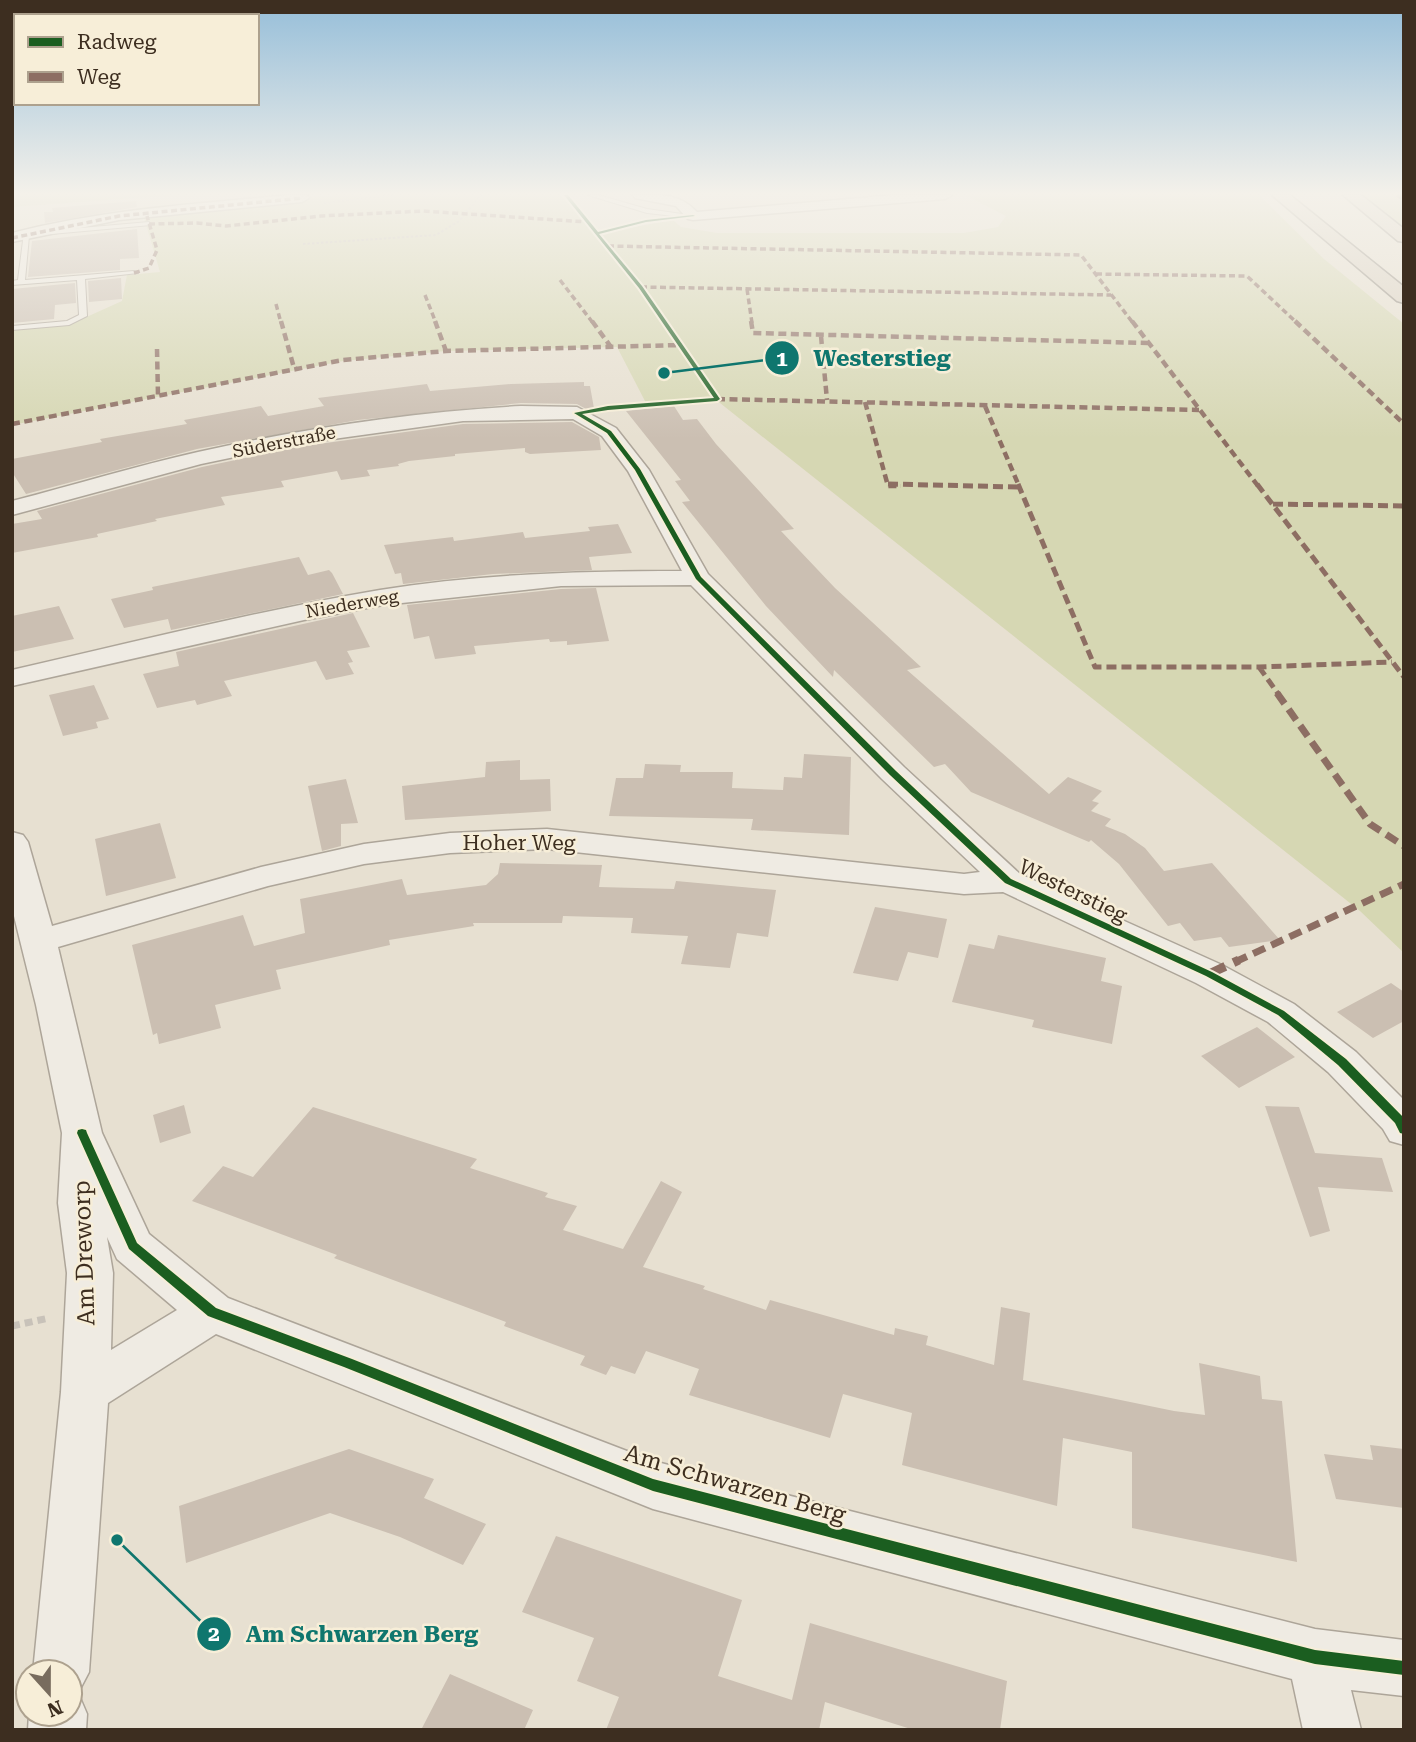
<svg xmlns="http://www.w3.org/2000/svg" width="1416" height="1742" viewBox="0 0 1416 1742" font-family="'Roboto Serif',serif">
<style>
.green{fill:#d6d7b3}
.building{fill:#cbbfb2}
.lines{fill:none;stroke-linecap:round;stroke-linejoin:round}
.lane-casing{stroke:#ada599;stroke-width:2}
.street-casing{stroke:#ada599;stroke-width:3}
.highway-casing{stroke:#928b80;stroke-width:3}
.path-far1{stroke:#c8c2b9;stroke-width:2;stroke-dasharray:2.5 2;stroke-linecap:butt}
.path{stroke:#c8c2b9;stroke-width:7;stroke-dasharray:8 5;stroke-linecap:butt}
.lane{fill:#efebe3;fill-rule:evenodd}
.street{fill:#efebe3;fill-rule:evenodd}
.highway{fill:#dad1c2;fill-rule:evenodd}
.quiet-far4{stroke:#8d6e63;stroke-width:3.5;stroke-dasharray:6 3.5;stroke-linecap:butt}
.quiet-far3{stroke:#8d6e63;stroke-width:4.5;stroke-dasharray:8 4.5;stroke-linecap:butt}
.quiet-far2{stroke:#8d6e63;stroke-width:5;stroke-dasharray:10 5;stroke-linecap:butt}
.quiet-far1{stroke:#8d6e63;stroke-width:7;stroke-dasharray:13 7;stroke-linecap:butt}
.quiet{stroke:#8d6e63;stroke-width:9;stroke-dasharray:18 9;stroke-linecap:butt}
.cycleway-casing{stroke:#f7eed8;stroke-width:4}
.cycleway{fill:#1b5e20;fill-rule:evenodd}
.labels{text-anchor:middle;stroke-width:5;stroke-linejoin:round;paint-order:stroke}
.far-street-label{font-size:18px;fill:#3d2e20;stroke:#f7eed8}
.street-label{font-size:21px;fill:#3d2e20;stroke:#f7eed8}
.near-street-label{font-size:24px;fill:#3d2e20;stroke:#f7eed8}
.leader{fill:none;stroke:#0f766e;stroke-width:2.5}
.callout-dot{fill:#0f766e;stroke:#f7eed8;stroke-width:2.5}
.mark-label{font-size:21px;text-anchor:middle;font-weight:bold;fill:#fff}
.callout-label{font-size:23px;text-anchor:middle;font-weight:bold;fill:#0f766e;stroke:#f7eed8;stroke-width:5;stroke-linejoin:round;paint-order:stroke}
</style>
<rect width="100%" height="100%" fill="#e7e0d1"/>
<!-- green -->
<path class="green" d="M12,195H176L12,207Z
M337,195H561L595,234L673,220L681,227L717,233H964L998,227L1006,216L965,195H1259L1324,259L1404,324V953L1360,911L715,399L646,403L617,347L446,351L343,361L12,425V330L71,324L122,301L127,275L160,272L143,214Z
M1358,195H1404V231Z"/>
<!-- building -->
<path class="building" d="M136,201L137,207L45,223L44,212H53L52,208Z
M137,229L139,258L120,259V270L28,277L32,241Z
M121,278L122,299L89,302L88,281Z
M75,283L76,303L55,305L54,319L12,323V289Z
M584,382V386H590L595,414L577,404L521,403L358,420L197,449L26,494L12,472V459L102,442L100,439L187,424L184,420L261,406L268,416L324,406L318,398L427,384L430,391L511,384Z
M674,406L683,420L697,419L716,444L794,529L781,531L835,588L921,667L907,670L1049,794L1068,777L1102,791L1092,801L1099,803L1091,811L1111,819L1105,826L1125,834L1145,848L1164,871L1212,863L1280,940L1229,947L1221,937L1194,941L1180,923L1168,926L1119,864L1091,840L1089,842L971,792L945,764L934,767L834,670L833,677L766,606L682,502L690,501L675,481L681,480L626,411Z
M572,422L599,437L601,450L530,454L525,452V448L455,454V456L409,461L398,464L399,466L367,470L370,476L341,480L337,471L281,481L284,487L221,497L225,505L155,519L157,521L97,534L98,537L12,553V524L42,519L37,511L202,467L297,447L463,424Z
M618,524L632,553L589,557L592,570L493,574L403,584L401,573L395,574L384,545L453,537L454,541L523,532L525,538L590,531L588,527Z
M299,557L308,575L329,570L332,573L343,594L171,630L168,619L124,628L111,599L153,590L152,587Z
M596,588L609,641L567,645V641L550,642L549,639L474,646L476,654L435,659L429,636L414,639L407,605L561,589Z
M59,606L74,639L12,652V616Z
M353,613L370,647L347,651L353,662L348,663L354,674L326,680L316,661L224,681L232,696L197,705L195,700L157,708L143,674L179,666L176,652Z
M94,685L109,719L96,722L98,728L63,736L49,695Z
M804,754L851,757L849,835L751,830L753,819L609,816L616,778H643L645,764L681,765L680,772H733L732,788L783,790L784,777L802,778Z
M520,760V780L550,779L551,811L405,820L402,786L485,777L486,762Z
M346,779L358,823L341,824V846L322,851L308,786Z
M160,823L176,878L106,896L95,839Z
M500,863L602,865L599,887L674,889L676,881L776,890L768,937L737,933L730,968L681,964L688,936L631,933L633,918L563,916L562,923H473L474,926L389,940L390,945L276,970L281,989L215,1005L221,1028L159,1044L157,1033L153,1035L132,945L243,915L254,946L305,933L300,899L402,879L407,895L486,885L498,874Z
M875,907L947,919L938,958L908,952L898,981L853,973Z
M998,935L1106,958L1101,981L1122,986L1112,1044L1032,1027L1034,1020L952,1002L969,944L994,949Z
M1391,983L1404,992V1021L1373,1038L1337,1012Z
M1257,1027L1295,1057L1239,1088L1201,1056Z
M184,1105L191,1133L160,1143L153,1115Z
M1265,1106L1299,1107L1315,1153L1382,1158L1393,1192L1318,1187L1330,1231L1310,1237Z
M313,1107L477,1159L470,1168L548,1193L545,1197L577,1206L563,1230L623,1249L661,1181L682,1192L643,1267L705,1286L703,1289L766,1310L770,1300L894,1335L895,1328L928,1336L926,1345L994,1365L1001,1307L1030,1313L1023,1380L1174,1411L1205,1415L1199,1363L1260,1376L1262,1399L1282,1401L1297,1562L1132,1528V1452L1063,1438L1057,1506L902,1465L912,1413L843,1394L830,1438L689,1395L699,1369L646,1351L635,1374L611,1366L606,1375L580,1365L585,1356L504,1326L506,1322L334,1258L337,1255L192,1201L223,1166L253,1177Z
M1370,1445L1404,1449V1508L1336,1499L1324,1454L1373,1460Z
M349,1449L434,1479L424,1498L486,1524L463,1565L400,1537L330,1513L186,1563L179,1506Z
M556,1536L742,1600L718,1676L792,1700L810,1623L1007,1681L1000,1730H914L825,1702L819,1730H606L619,1697L577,1681L594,1638L522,1612Z
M450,1674L533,1710L524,1730H421Z"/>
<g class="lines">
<!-- lane casing -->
<g class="lane-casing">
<path id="lane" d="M588,195H598L647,209L696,216L693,218L647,213Z
M149,222L151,225L29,236L25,280L134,271L138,273L85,279L87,316L69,325L12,330V326L67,321L79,315L77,280L12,285V281L18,280L24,233Z"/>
</g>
<!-- street casing -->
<g class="street-casing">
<path id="street" d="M290,195H307L309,198L302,202L119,220L12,242V233C104,209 196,204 290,195Z
M633,195C658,195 678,192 697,212L895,195H952L945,199L693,220L688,219L676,206L635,198Z
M521,406L577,407L616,428L649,470L708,574L904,767L1020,874L1222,965L1294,1004L1356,1052L1404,1100V1145L1390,1141L1383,1129L1328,1072L1268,1022L1196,983L1003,892L964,894L547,849L450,853L364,864L268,886L58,947L102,1133L149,1234L228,1298L653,1461L1315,1629L1404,1640V1696L1351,1690L1361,1730H1303L1292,1679L653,1509L216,1334L108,1403L89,1672L78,1693L87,1714L86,1730H28L29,1714H70V1672H33L61,1392L67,1273L58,1203L62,1133L36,1005L12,908V832L23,835L28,842L52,926L261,867L364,844L450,833L547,829L964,874L980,872L882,779L691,585L561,586L383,605L304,620L12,686V670C135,642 257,611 380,590C479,574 582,571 682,571L628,471L602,436L573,419L463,421L297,444L201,464L12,515V501C74,485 136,466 198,452C304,428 413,412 521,406ZM107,1237L117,1259L177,1310L111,1350L113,1273Z"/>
</g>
<!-- highway casing -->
<g class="highway-casing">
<path id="highway" d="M1272,195H1290L1404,287V303L1397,301Z
M1343,195H1361L1404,229V242L1398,241Z"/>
</g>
<!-- path-far1 -->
<path class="path-far1" d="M324,203L393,195
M303,244L436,235L459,221L481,195"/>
<!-- path -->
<path class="path" d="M12,1326L49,1318"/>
<!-- lane -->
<use href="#lane" class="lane"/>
<!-- street -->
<use href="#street" class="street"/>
<!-- highway -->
<use href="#highway" class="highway"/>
<!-- quiet-far4 -->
<path class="quiet-far4" d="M1397,195L1404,200
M149,224L197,223L226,226L321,216L423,211L588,222
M12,238L119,216L302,198
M608,246L1081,255L1133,323
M134,273L149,268L157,250L147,216
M1096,274L1247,276L1297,323
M560,280L593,323
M641,287L1111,295
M747,289L752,323
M425,295L436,323
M276,304L281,323"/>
<!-- quiet-far3 -->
<path class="quiet-far3" d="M281,321L294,368L297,369
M435,321L446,351
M592,321L611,347
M751,321L753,333L1148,343
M1132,321L1258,486
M1295,321L1404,424
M821,336L827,400
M157,349L158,396
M717,399L1199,410
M865,402L888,486H901
M985,406L1019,486
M12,424L343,360L446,351L681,345"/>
<!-- quiet-far2 -->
<path class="quiet-far2" d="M888,484L1019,487
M1018,484L1095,667H1259L1392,662
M1257,484L1404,677
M1273,504L1404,506
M1259,667L1279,695"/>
<!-- quiet-far1 -->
<path class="quiet-far1" d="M1277,693L1370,824L1404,846
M1235,962L1404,884"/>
<!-- quiet -->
<path class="quiet" d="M1209,974L1239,960"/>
<!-- cycleway casing -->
<g class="cycleway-casing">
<path id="cycleway" d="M564,195H568L598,232L646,220L693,215L695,216L646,222L599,234L642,286L720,399L717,401L608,410L582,414L611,431L640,469L701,577L896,771L1011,879L1212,972L1284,1011L1346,1059L1403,1117L1404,1134L1400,1133L1395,1123L1338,1065L1278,1015L1206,976L1005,883L890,775L696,579L635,470L607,433L574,413L608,406L714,398L639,288Z
M82,1129L86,1130L87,1133L137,1243L216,1308L352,1359L653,1479L1315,1650L1404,1661V1675L1315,1664L653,1491L344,1367L208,1316L129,1249L77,1133L78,1130Z"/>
</g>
<!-- cycleway -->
<use href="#cycleway" class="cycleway"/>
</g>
<!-- sky -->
<linearGradient id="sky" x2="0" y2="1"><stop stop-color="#96bed9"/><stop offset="0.44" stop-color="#f4f1ea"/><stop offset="1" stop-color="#f4f1ea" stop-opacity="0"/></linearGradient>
<rect width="1416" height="439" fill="url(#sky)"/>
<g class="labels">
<!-- far-street labels -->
<g class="far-street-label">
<text transform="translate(284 442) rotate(-11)" y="6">Süderstraße</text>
<text transform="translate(352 604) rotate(-10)" y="6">Niederweg</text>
</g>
<!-- street labels -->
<g class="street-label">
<text x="519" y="850">Hoher Weg</text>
<text transform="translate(1073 891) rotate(26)" y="7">Westerstieg</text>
</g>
<!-- near-street labels -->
<g class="near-street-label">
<text transform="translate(84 1253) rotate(-92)" y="8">Am Dreworp</text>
<text transform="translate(735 1484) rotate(16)" y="8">Am Schwarzen Berg</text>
</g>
</g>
<!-- callouts -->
<path class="leader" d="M664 373L782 358M117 1540L214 1634"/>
<g class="callout-dot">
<circle cx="664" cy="373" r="7"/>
<circle cx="117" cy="1540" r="7"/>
<circle cx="782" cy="358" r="18"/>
<circle cx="214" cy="1634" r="18"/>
</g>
<g class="mark-label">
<text x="782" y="366">1</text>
<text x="214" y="1641">2</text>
</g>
<g class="callout-label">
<text x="882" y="366">Westerstieg</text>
<text x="362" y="1642">Am Schwarzen Berg</text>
</g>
<!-- border -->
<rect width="1416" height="1742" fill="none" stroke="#3d2e20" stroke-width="28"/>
<!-- legend -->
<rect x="14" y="14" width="245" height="91" fill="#f7eed8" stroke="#ada18e" stroke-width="2"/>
<rect x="28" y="37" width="35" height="10" fill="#1b5e20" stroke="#ada18e" stroke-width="2"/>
<text x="77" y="49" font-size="21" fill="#3d2e20">Radweg</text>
<rect x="28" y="72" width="35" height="10" fill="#8d6e63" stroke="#ada18e" stroke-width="2"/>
<text x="77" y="84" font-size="21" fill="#3d2e20">Weg</text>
<!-- north arrow -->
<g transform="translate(49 1693) rotate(159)"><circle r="33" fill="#f7eed8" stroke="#ada18e" stroke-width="2"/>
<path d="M0-5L12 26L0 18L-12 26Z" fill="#786c5e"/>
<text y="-10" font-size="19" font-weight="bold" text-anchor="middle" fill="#3d2e20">N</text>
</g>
</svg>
